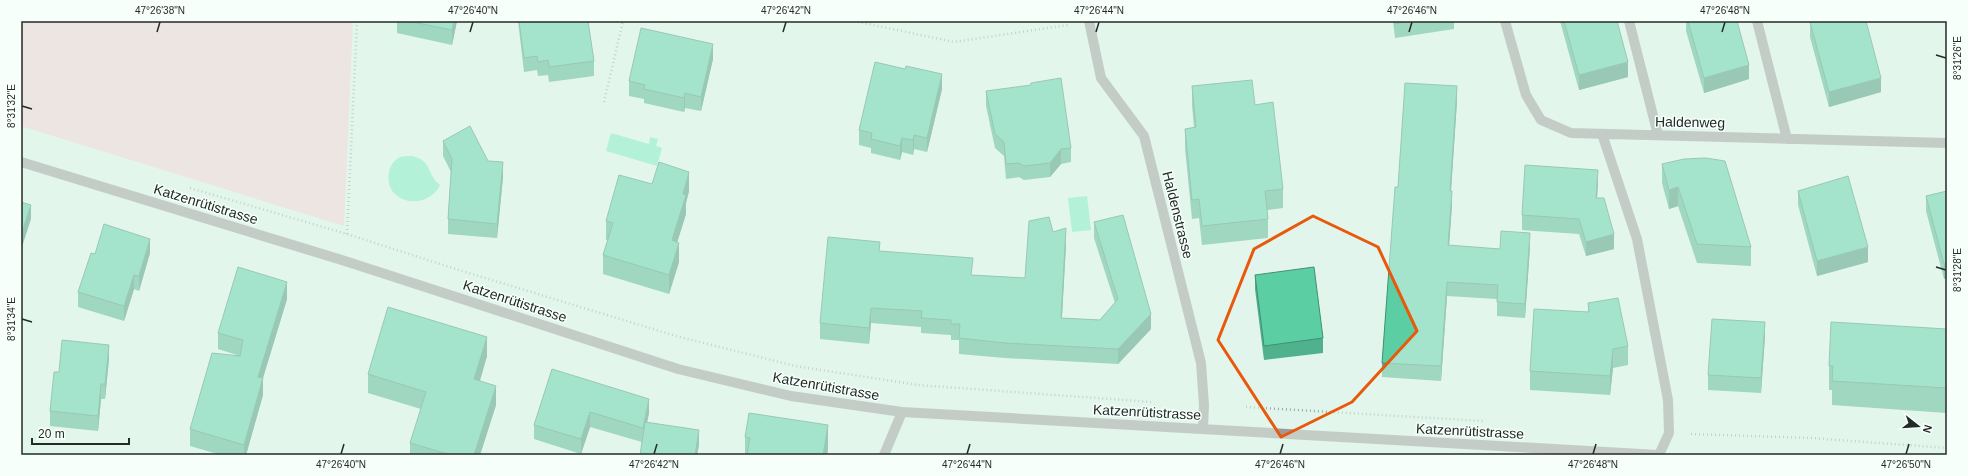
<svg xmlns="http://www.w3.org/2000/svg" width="1968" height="476" viewBox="0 0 1968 476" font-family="Arial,sans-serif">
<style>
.green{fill:#f8d1d4}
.water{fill:#7becc0}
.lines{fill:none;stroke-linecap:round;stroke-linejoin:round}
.path{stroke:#9ba9a2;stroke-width:2.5;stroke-dasharray:1 3;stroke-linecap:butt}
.minor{stroke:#a19999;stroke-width:10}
.wall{fill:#4fb18d}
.shaded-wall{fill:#409073}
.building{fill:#5ccea4;stroke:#409073}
.marked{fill:none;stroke:#e8590c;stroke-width:3;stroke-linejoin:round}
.ticks{fill:none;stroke:#232a27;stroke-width:1.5}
.labels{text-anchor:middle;stroke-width:3;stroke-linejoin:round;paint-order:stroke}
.street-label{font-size:14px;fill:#232a27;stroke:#f7fffb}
.neatline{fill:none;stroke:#232a27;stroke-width:1.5}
.ticks-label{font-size:10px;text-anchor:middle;fill:#232a27}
</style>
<rect width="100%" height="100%" fill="#e2f5ec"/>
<!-- green -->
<path class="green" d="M21,21H353L344,226L21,126Z"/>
<!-- water -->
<path class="water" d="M611,133L649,144L650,137L658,139L656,146L662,148L657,166L606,151Z
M412,156C433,161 426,174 440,185C432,202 409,207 395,194C385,185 386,164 400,157C403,156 408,156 412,156Z
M1087,196L1091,230L1072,232L1068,198Z"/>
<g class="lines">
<!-- path -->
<path class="path" d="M854,21L954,42L1068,25
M604,102L623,21
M190,188L347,234L462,271L676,336L795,366L918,385L1151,402
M347,234L357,21
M1246,407L1483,421
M1691,434L1811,438L1947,448"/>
<!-- minor -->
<path class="minor" d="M1089,21L1101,78L1144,136L1201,363L1204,405L1203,429
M1505,21L1526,95L1541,120L1571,133L1947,143
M1629,21L1658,135
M1757,21L1787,139
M1602,134L1637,239L1668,400L1669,433L1659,455
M21,162L345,261L678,369L791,396L902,412L1658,455
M884,455L902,412"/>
</g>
<!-- wall -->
<path class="wall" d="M397,21H457L452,45L397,33Z
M518,21H588L594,61V76L549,82L548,75L538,76L537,70L524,72Z
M1393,21H1454V29L1395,38Z
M1560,21H1617L1628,77L1579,90Z
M1686,21H1737L1749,79L1704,93L1686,31Z
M1810,22L1881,92L1829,107L1810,37Z
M713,59L701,111L685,108L684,112L644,103V99L629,96V81Z
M1192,86L1255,105L1283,189V208L1267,210L1268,219V238L1202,245L1199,218L1192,219L1185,148V129L1194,128L1192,105Z
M942,89L927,152L914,149L913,155L902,152L900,160L871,153V148L859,145V130Z
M986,91L1071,148V162L1061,164L1050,177L1024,180L1019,177L1006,179L1004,156L995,148L986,106Z
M1457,101L1451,191L1452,205L1449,246L1500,249L1530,247L1525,318L1497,316V299L1447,296L1441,381L1382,377V363L1398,187Z
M443,141L488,161L503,177L497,238L448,234V219L451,172L443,156Z
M1662,164L1751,247V266L1697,263L1678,206L1669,209L1662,183Z
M652,184L689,191L686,203V214L677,242L679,262L669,294L603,274V255L608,240H606V221Z
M1598,184L1597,198L1614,249L1586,256L1579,234L1522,230V215Z
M1798,191L1868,262L1817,276L1798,205Z
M1947,191V278L1944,279L1926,211V196Z
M1094,222L1151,329L1118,364L1005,358L959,354V340H951V335L921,333V327L871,323L869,344L820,339V323L880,251L972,275L1025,278L1053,232L1066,244L1062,318L1100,320L1115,303L1094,238Z
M150,253L139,291L134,289L124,321L78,307V292L95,254Z
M1255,275L1323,338V353L1264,360L1255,289Z
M287,299L263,378V395L246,455H221L190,446V429L237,355L218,349V333Z
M1588,303L1628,346V365L1613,368L1610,395L1530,390V371L1588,312Z
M1947,329V413L1832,405V390H1829V366Z
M1765,336L1761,393L1708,390V375Z
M487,356L480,381L496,405L480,455H410V443L421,409L368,393V374Z
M109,359L105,399H101L98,431L50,426V411L59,372Z
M552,369L649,413L647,422L699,445L697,455H640L642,442L590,427L581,454L534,439V425Z
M745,437L828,449L827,455H745Z"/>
<!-- shaded-wall -->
<path class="shaded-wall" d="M454,21H457L452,45V30Z
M713,44V59L701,111V97Z
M1628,62V77L1579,90V75Z
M1749,65V79L1704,93V78Z
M942,74V89L927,152V138Z
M1881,78V92L1829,107V92Z
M1457,86V101L1450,205V191Z
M685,93V108L684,112V98Z
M914,135V149L913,155V140Z
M902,138V152L900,160V146Z
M1061,149V164L1050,177V163Z
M503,162V177L497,238V224Z
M1598,170V184L1596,212V198Z
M689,172V191L686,203V214L672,259V240L683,194Z
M1678,187V206L1669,209V190Z
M1452,191V205L1448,260V245Z
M31,205V219L21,250V235Z
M1066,228V244L1061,333V318Z
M1530,233V247L1525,318V304Z
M1614,234V249L1586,256V242Z
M150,239V253L139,291V276Z
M679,243V262L669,294V275Z
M1868,247V262L1817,276V261Z
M1944,264H1947V278L1944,279Z
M134,275V289L124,321V306Z
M287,282V299L258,394V377Z
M1447,282V296L1441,381V366Z
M871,308V323L869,344V328Z
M1151,314V329L1118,364V349Z
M1765,322V336L1761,393V378Z
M487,337V356L474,399V379Z
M109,345V359L105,399V384Z
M1613,349V368L1610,395V376Z
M263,378V395L246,455H244V445Z
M101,384V399L98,431V416Z
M496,386V405L480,455H474Z
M649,399V413L643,442V428Z
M590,412V427L581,454V439Z
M828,425V449L827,455H823Z
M699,430V445L697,455H695Z"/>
<!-- building -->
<path class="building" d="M408,21H454L452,30Z
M519,21H588L594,61L549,67L548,60L538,62L537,56L524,58Z
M1395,21H1411L1395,24Z
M1564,21H1617L1628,62L1579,75Z
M1688,21H1737L1749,65L1704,78Z
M1815,21H1866L1881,78L1829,92L1810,22Z
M641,28L713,44L701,97L685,93L684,98L644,89L645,85L629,81Z
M875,62L905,69L906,66L942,74L927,138L914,135L913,140L902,138L900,146L871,139L872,133L859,130Z
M1061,78L1071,148L1061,149L1050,163L1024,166L1019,163L1006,164L1004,142L995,134L986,91L1031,85V83Z
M1252,80L1255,105L1273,102L1283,189L1265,191L1268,219L1202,226L1199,199L1192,200L1185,129L1196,127L1192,86Z
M1405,83L1457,86L1450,191H1452L1448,245L1500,249L1501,231L1530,233L1525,304L1497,302L1498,285L1447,282L1441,366L1382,363L1395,187H1398Z
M470,126L488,161L503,162L497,224L448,219L452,159L443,141Z
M1706,158L1725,161L1751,247L1697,244L1678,187L1669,190L1662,164L1684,159Z
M659,162L689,172L683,194L686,195L672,240L679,243L669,275L603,255L613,223L606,221L619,175L652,184Z
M1525,165L1598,170L1596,198H1604L1614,234L1586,242L1579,219L1522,215Z
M1848,176L1868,247L1817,261L1798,191Z
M1947,191V264H1944L1926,196Z
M21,202L31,205L21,235Z
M1123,215L1151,314L1118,349L1005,343L959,338L960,324H951V320L921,318L922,311L871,308L869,328L820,323L828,237L880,242L879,251L973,258L971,275L1025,278L1029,221L1049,217L1053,232L1066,228L1061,318L1100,320L1118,299L1094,222Z
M104,224L150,239L139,276L134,275L124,306L78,292L91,253L95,254Z
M238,267L287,282L258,377L263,378L244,445L190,429L212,353L240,356L243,340L218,333Z
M1314,267L1323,338L1264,346L1255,275Z
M1618,298L1628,346L1613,349L1610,376L1530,371L1534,309L1589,312L1588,303Z
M388,307L487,337L474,379L496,386L474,455H451L410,443L426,392L368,374Z
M1712,319L1765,322L1761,378L1708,375Z
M1831,322L1947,329V388L1832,381L1833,366H1829Z
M62,340L109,345L105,384H101L98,416L50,411L54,372H59Z
M552,369L649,399L643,428L590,412L581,439L534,425Z
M749,413L828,425L823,455H747L750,438L745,437Z
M645,422L699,430L695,455H640Z"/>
<!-- marked area -->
<path d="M0 0H1968V476H0ZM1313,216L1378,247L1417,331L1352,402L1281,437L1218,340L1254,249Z" fill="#e2f5ec" fill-opacity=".55" fill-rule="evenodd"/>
<path class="marked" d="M1313,216L1378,247L1417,331L1352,402L1281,437L1218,340L1254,249Z"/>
<!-- ticks -->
<path class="ticks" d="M157,32L160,22M470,32L473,22M783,32L786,22M1096,32L1099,22M1409,32L1412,22M1722,32L1725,22M1936,55L1946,58M22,106L32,109M1936,267L1946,270M22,319L32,322M341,454L344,444M654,454L657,444M967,454L970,444M1280,454L1283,444M1593,454L1596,444M1906,454L1909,444"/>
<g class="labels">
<!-- street labels -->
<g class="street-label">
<text transform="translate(1690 122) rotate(1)" y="5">Haldenweg</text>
<text transform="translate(206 204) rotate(17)" y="5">Katzenrütistrasse</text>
<text transform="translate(1178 215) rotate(76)" y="5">Haldenstrasse</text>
<text transform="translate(515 301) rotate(18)" y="5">Katzenrütistrasse</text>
<text transform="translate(826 386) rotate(10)" y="5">Katzenrütistrasse</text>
<text transform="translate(1147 412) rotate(3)" y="5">Katzenrütistrasse</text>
<text transform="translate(1470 431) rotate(3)" y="5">Katzenrütistrasse</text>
</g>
</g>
<!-- border -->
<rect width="1968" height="476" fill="none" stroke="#f7fffb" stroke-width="44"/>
<!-- north arrow -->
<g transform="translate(1918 426) rotate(107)" stroke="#f7fffb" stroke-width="3" paint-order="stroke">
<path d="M0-3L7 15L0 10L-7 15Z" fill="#232a27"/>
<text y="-6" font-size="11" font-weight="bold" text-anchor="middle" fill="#232a27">N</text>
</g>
<!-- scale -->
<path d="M32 438v6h97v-6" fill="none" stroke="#232a27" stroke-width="2"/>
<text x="38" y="438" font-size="12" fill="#232a27" stroke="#f7fffb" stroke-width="3" paint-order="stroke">20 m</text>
<rect x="22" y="22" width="1924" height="432" class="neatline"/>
<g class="ticks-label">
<text x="160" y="14">47°26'38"N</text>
<text x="473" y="14">47°26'40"N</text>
<text x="786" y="14">47°26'42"N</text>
<text x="1099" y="14">47°26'44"N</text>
<text x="1412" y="14">47°26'46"N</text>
<text x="1725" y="14">47°26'48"N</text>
<text transform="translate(1957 58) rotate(-90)" y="4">8°31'26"E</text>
<text transform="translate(11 106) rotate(-90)" y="4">8°31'32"E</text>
<text transform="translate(1957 270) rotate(-90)" y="4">8°31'28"E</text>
<text transform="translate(11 319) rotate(-90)" y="4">8°31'34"E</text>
<text x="341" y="468">47°26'40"N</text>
<text x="654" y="468">47°26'42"N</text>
<text x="967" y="468">47°26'44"N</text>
<text x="1280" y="468">47°26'46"N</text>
<text x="1593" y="468">47°26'48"N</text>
<text x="1906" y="468">47°26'50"N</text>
</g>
</svg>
